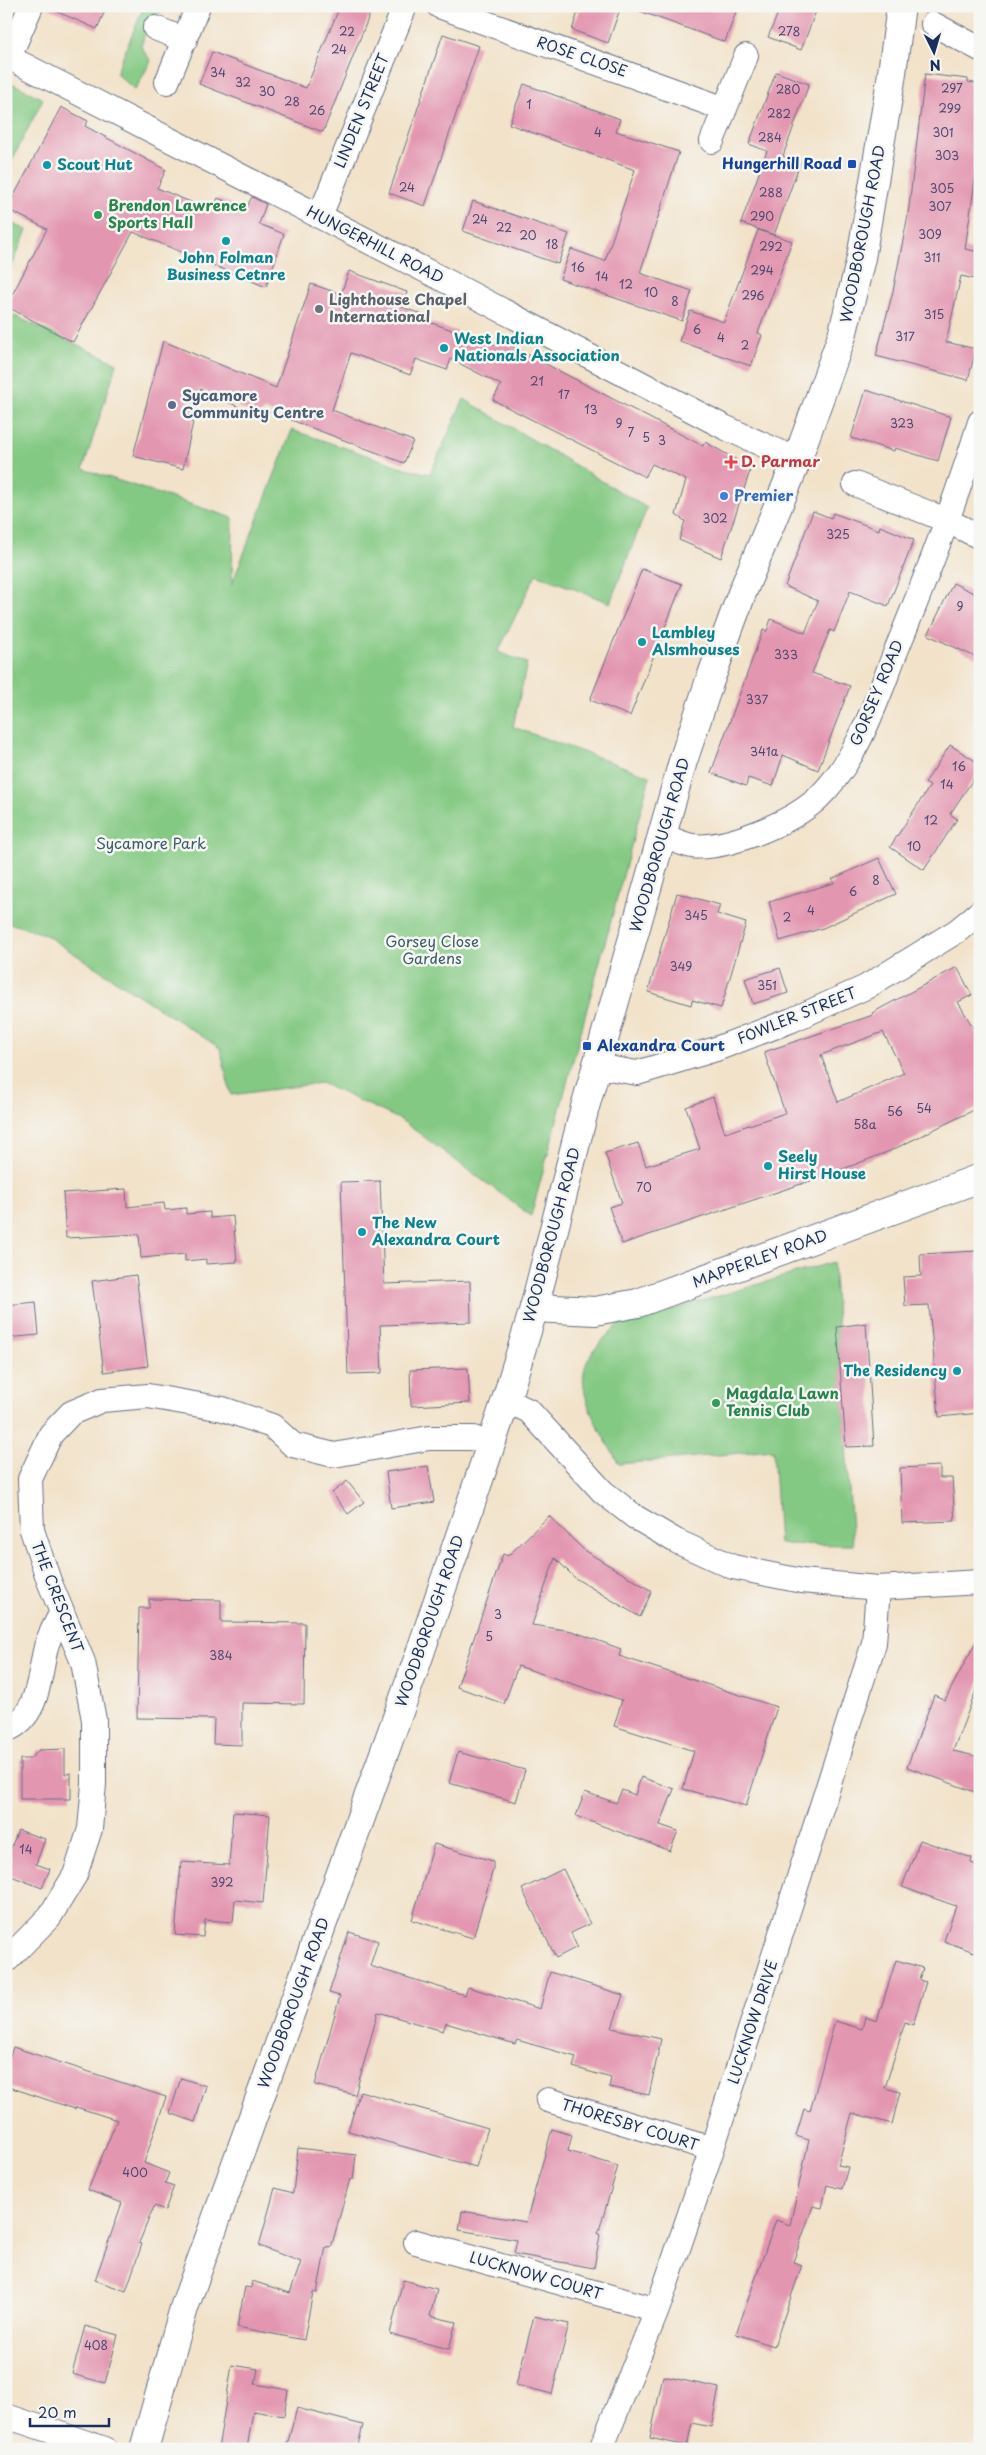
<svg xmlns="http://www.w3.org/2000/svg" width="986" height="2455" viewBox="0 0 986 2455" font-family="'Playpen Sans',sans-serif">
<style>
.green{fill:#84c983;stroke:#507c70}
.building{fill:#e396b0;fill-rule:evenodd}
.lines{fill:none;stroke-linecap:round;stroke-linejoin:round}
.minor-casing{stroke:#666e83;stroke-width:26}
.tertiary-casing{stroke:#666e83;stroke-width:30}
.secondary-casing{stroke:#666e83;stroke-width:30}
.minor{stroke:#fff;stroke-width:24}
.tertiary{stroke:#fff;stroke-width:28}
.secondary{stroke:#fff;stroke-width:28}
.transit-dot{fill:#1a4fb4;stroke:#f6f6f2;stroke-width:2}
.culture-dot{fill:#0f9aa8;stroke:#f6f6f2;stroke-width:2}
.leisure-dot{fill:#2e9e5b;stroke:#f6f6f2;stroke-width:2}
.worship-dot{fill:#6b7280;stroke:#f6f6f2;stroke-width:2}
.service-dot{fill:#5c6f8a;stroke:#f6f6f2;stroke-width:2}
.health-dot{fill:#e0444e;stroke:#f6f6f2;stroke-width:2}
.shop-dot{fill:#3f7fe0;stroke:#f6f6f2;stroke-width:2}
.labels{text-anchor:middle;stroke-width:5;stroke-linejoin:round;paint-order:stroke}
.number-label{font-size:12px;fill:#4d4972}
.street-label{font-size:15px;fill:#1b2f5e;stroke:#f6f6f2}
.transit-label{font-size:15px;font-weight:bold;fill:#164399;stroke:#f6f6f2;text-anchor:end}
.culture-label{font-size:15px;font-weight:bold;fill:#0d838f;stroke:#f6f6f2;text-anchor:start}
.leisure-label{font-size:15px;font-weight:bold;fill:#27864d;stroke:#f6f6f2;text-anchor:start}
.worship-label{font-size:15px;font-weight:bold;fill:#5b616d;stroke:#f6f6f2;text-anchor:start}
.service-label{font-size:15px;font-weight:bold;fill:#4e5e75;stroke:#f6f6f2;text-anchor:start}
.health-label{font-size:15px;font-weight:bold;fill:#be3a42;stroke:#f6f6f2;text-anchor:start}
.shop-label{font-size:15px;font-weight:bold;fill:#366cbe;stroke:#f6f6f2;text-anchor:start}
.park-label{font-size:15px;fill:#3a5d69;stroke:#f6f6f2}
</style>
<rect width="100%" height="100%" fill="#f6f6f2"/>
<filter id="ink" filterUnits="userSpaceOnUse"><feTurbulence type="fractalNoise" baseFrequency=".02" numOctaves="2"/><feDisplacementMap in="SourceGraphic" scale="10" xChannelSelector="R" yChannelSelector="G"/><feConvolveMatrix kernelMatrix="1 2 1 2 8 2 1 2 1" color-interpolation-filters="sRGB"/></filter>
<filter id="wash" filterUnits="userSpaceOnUse"><feTurbulence type="fractalNoise" baseFrequency=".0096" numOctaves="4" result="noise"/><feDisplacementMap in="SourceGraphic" scale="20" xChannelSelector="R" yChannelSelector="G"/><feGaussianBlur stdDeviation="1.12" result="paint"/><feColorMatrix in="noise" values="0 0 0 0 0 0 0 0 0 0 0 0 0 0 0 0 0 1.4 0 .05"/><feComposite in="paint" operator="in"/></filter>
<g filter="url(#wash)">
<rect width="100%" height="100%" fill="#f2e2c9"/>
<!-- green -->
<path class="green" d="M144,6H177C149,16 149,19 141,47L151,61L135,90L116,73Z
M6,80L43,99L6,172Z
M6,221L27,230L6,280Z
M6,312L117,363L83,469L233,518L232,584L292,430L411,470L430,474L464,399L647,508L610,603L536,574L498,652L527,663L513,727L650,776L531,1216L401,1120L321,1083L231,1095L220,1048L44,934L6,922Z
M833,1262L853,1545L779,1544L773,1450L619,1464C606,1440 579,1402 584,1372C587,1354 604,1338 617,1326Z"/>
<g id="blocks">
<!-- building -->
<path class="building" d="M44,6H107L97,29Z
M340,6H373L323,132L199,84L212,52L306,88Z
M580,6H621L608,43L572,30Z
M635,6H738L725,42L634,9Z
M781,6H818L801,50L768,37Z
M443,34L479,46L425,206L389,193Z
M776,72L809,84L783,156L800,163L774,235L741,223L767,151L749,144Z
M925,74L968,79V82L980,84V146L965,249L980,252V280L961,276L946,342L976,349L968,380L876,356L893,291L908,215Z
M524,84L620,119L616,131L679,152L640,273L692,291L682,321L560,279L571,249L605,261L635,170L509,124Z
M61,107L88,121L85,126L166,170L157,188L212,211L218,198L245,210L252,197L266,204L259,224L284,234L266,287L133,232L73,342L6,306L47,229L7,209Z
M473,201L569,234L558,264L463,231Z
M758,230L792,241L758,333L762,335L751,366L679,341L690,311L724,322Z
M349,271L407,292L402,307L431,318L429,322L495,345L498,339L703,446L705,442L751,468L721,558L679,540L685,521L676,515L686,480L652,464L645,477L493,400L501,385L451,359L447,370L416,359L410,375L351,353L332,410L413,441L404,463L265,410L258,416L200,389L183,469L133,456L163,341L276,388L311,284L341,294Z
M866,390L951,417L938,461L895,448L894,451L851,438Z
M813,511L831,518L833,513L879,530L880,526L914,540L888,606L850,591L834,632L830,630L812,673L850,686L818,770L783,755L773,786L748,778L746,786L711,773L763,630L767,631L771,619L805,633L818,601L785,586Z
M642,569L682,584L630,716L590,700Z
M953,583L980,596V659L928,635Z
M950,745L980,764V769L950,814L957,819L924,870L890,847L930,786L925,783Z
M879,858L896,894L823,928L780,941L769,902L834,883L832,879Z
M677,893L720,905L717,914L746,923L721,1008L692,1000L691,1005L648,992Z
M957,967L972,995L958,1002L980,1039V1107L890,1151L825,1176L622,1244L609,1207L622,1203L605,1153L638,1143L646,1166L700,1149L686,1107L713,1097L725,1133L785,1113L764,1052L873,1015L872,1013ZM883,1032L904,1073L838,1102L821,1055Z
M780,968L788,993L753,1004L745,979Z
M380,1181L384,1284L470,1281L471,1322L380,1325L382,1373L348,1374L341,1182Z
M126,1189L127,1207L164,1203L165,1210L186,1208V1214L210,1212V1218L233,1216L237,1262L206,1264V1259L185,1261V1254L141,1258L139,1234L66,1238L63,1193Z
M977,1251L980,1301V1413L939,1417L929,1305L905,1306L903,1277L921,1276L920,1254Z
M136,1275L148,1366L104,1372L92,1281Z
M36,1302L39,1335L6,1338V1305Z
M866,1323L874,1446L846,1447L837,1327Z
M468,1368L470,1403L411,1406L410,1370Z
M428,1466L434,1502L391,1508L386,1472Z
M940,1466V1478H952L955,1521L902,1523L900,1468Z
M347,1481L364,1502L348,1514L332,1493Z
M549,1516L585,1551L652,1591L640,1617L575,1578L555,1558L532,1625L572,1631L621,1649L619,1656L777,1707L746,1806L683,1789L694,1751L614,1726L622,1700L518,1666L504,1704L457,1687L503,1554L508,1556Z
M149,1599L221,1600V1622L305,1623L304,1704L242,1703V1745L213,1744L214,1719L137,1718L139,1608H149Z
M980,1634V1680L953,1751L980,1757V1794L907,1767L934,1695L945,1700Z
M65,1749V1774L71,1773V1799H20V1759H30L39,1750Z
M458,1752L525,1770L516,1802L449,1783Z
M641,1777L674,1789L660,1825L678,1831L670,1851L576,1816L585,1792L616,1803L622,1790L635,1795Z
M233,1812L270,1815L263,1903L235,1900L233,1922L205,1920L203,1937L175,1935L181,1862L229,1865Z
M18,1830L45,1839L36,1864L50,1869L42,1888L6,1874V1861Z
M920,1840L972,1858L971,1863L980,1866V1937L974,1952L944,1941L956,1906L902,1887Z
M434,1844L493,1861V1869L473,1938L412,1920Z
M563,1869L590,1924L571,1933L577,1947L556,1958L522,1889Z
M349,1932L378,1941L370,1966L465,1995L468,1987L540,2009L550,1972L623,1995L612,2028L661,2039L649,2095L609,2087L611,2078L573,2067L576,2057L517,2040L515,2044L446,2023L443,2031L378,2012L355,2095L315,2085L340,1996L329,1993Z
M896,1960L923,1968L919,1980L926,1982L913,2025L905,2022L885,2088L900,2092L892,2124L852,2113L838,2165L848,2167L842,2189L827,2185L822,2208L813,2206L793,2262L802,2265L774,2346L736,2334L776,2220L790,2225L809,2140L796,2136L804,2109L810,2111L835,2021L862,2029L865,2017L877,2021Z
M13,2047L166,2097L144,2163L169,2173L165,2183L174,2186L165,2210L154,2206L139,2243L142,2244L126,2291L95,2280L122,2203L88,2190L117,2120L76,2107L75,2109L6,2086V2067Z
M181,2078L206,2086L195,2122L170,2113Z
M360,2091L488,2128L476,2167L348,2131Z
M552,2129L572,2135L568,2151L618,2166L598,2234L600,2235L594,2268L514,2254L517,2240L459,2230L462,2211L526,2222Z
M298,2148L356,2155L353,2180L350,2179L331,2248L326,2247L317,2293L313,2292L304,2340L237,2327L245,2287L251,2288L252,2281L290,2293L301,2262L259,2246L275,2188L293,2193Z
M403,2280L437,2289L430,2316L456,2322L449,2349L390,2334Z
M534,2316L569,2324L552,2394L516,2385Z
M85,2326L118,2335L105,2383L72,2374Z
M232,2365L258,2369L255,2384L288,2390L284,2416L253,2411L247,2449H218Z
M663,2376L719,2388L711,2427L692,2423L687,2446L650,2438Z
M297,2408L363,2425L357,2449H286Z"/>
</g>
</g>
<g filter="url(#ink)">
<use href="#blocks" fill-opacity="0" stroke="#666e83" stroke-width="1"/>
<g class="lines">
<!-- minor casing -->
<g class="minor-casing">
<path id="minor" d="M439,6L725,109
M933,24L980,49
M155,28L185,40
M6,56L452,284L724,427L797,460
M9,57L31,6
M167,82L198,6
M712,141L746,56
M320,216L405,6
M855,484L946,520L980,537
M663,836C672,839 682,844 692,846C726,850 792,822 817,799C859,759 877,698 898,646C928,573 957,498 980,422
M597,1066L637,1073L716,1049L792,1020L866,987L957,931L980,912
M506,1400L529,1411L603,1492L635,1517L676,1541L733,1567L802,1581L878,1588L980,1582
M6,1730C39,1718 39,1675 46,1647C49,1635 57,1623 62,1611
M6,1961L50,1916L75,1875L90,1829L94,1784V1720L83,1662L49,1581L32,1530L30,1479L51,1434L71,1413L102,1400L148,1396L223,1409L272,1426L293,1445L334,1455L429,1438H474L489,1445
M548,2100L712,2149
M416,2242L657,2310
M6,2416L105,2449
M601,2449L657,2310L712,2149L874,1643L878,1588"/>
</g>
<!-- tertiary casing -->
<g class="tertiary-casing">
<path id="tertiary" d="M534,1308L595,1311L638,1303L980,1178"/>
</g>
<!-- secondary casing -->
<g class="secondary-casing">
<path id="secondary" d="M144,2449L184,2308L418,1659L506,1400L534,1308L585,1107L683,761L709,683L742,593L797,460L842,336L861,258L891,80L901,6"/>
</g>
<!-- minor -->
<use href="#minor" class="minor"/>
<!-- tertiary -->
<use href="#tertiary" class="tertiary"/>
<!-- secondary -->
<use href="#secondary" class="secondary"/>
</g>
</g>
<!-- markers -->
<g class="transit-dot">
<rect x="847" y="159" width="10" height="10" rx="2.5"/>
<rect x="582" y="1041" width="10" height="10" rx="2.5"/>
</g>
<g class="culture-dot">
<circle cx="47" cy="165" r="5"/>
<circle cx="226" cy="241" r="5"/>
<circle cx="444" cy="348" r="5"/>
<circle cx="642" cy="642" r="5"/>
<circle cx="768" cy="1166" r="5"/>
<circle cx="362" cy="1232" r="5"/>
<circle cx="957" cy="1371" r="5"/>
</g>
<g class="leisure-dot">
<circle cx="98" cy="215" r="5"/>
<circle cx="716" cy="1403" r="5"/>
</g>
<circle class="worship-dot" cx="319" cy="309" r="5"/>
<circle class="service-dot" cx="172" cy="405" r="5"/>
<path class="health-dot" d="M728.5 454.5h5v5h5v5h-5v5h-5v-5h-5v-5h5z"/>
<circle class="shop-dot" cx="724" cy="496" r="5"/>
<g class="labels">
<!-- number labels -->
<g class="number-label">
<text x="347" y="36">22</text>
<text x="789" y="36">278</text>
<text x="339" y="54">24</text>
<text x="218" y="77">34</text>
<text x="243" y="87">32</text>
<text x="952" y="93">297</text>
<text x="788" y="94">280</text>
<text x="267" y="96">30</text>
<text x="292" y="106">28</text>
<text x="529" y="109">1</text>
<text x="950" y="113">299</text>
<text x="317" y="115">26</text>
<text x="779" y="118">282</text>
<text x="598" y="137">4</text>
<text x="943" y="137">301</text>
<text x="770" y="142">284</text>
<text x="947" y="160">303</text>
<text x="407" y="192">24</text>
<text x="942" y="193">305</text>
<text x="771" y="197">288</text>
<text x="940" y="211">307</text>
<text x="762" y="221">290</text>
<text x="480" y="224">24</text>
<text x="504" y="232">22</text>
<text x="930" y="239">309</text>
<text x="528" y="240">20</text>
<text x="552" y="249">18</text>
<text x="771" y="251">292</text>
<text x="932" y="262">311</text>
<text x="578" y="272">16</text>
<text x="762" y="275">294</text>
<text x="602" y="281">14</text>
<text x="626" y="289">12</text>
<text x="651" y="297">10</text>
<text x="753" y="300">296</text>
<text x="675" y="306">8</text>
<text x="934" y="319">315</text>
<text x="697" y="334">6</text>
<text x="905" y="341">317</text>
<text x="721" y="342">4</text>
<text x="745" y="350">2</text>
<text x="537" y="386">21</text>
<text x="564" y="399">17</text>
<text x="591" y="414">13</text>
<text x="619" y="428">9</text>
<text x="902" y="428">323</text>
<text x="631" y="437">7</text>
<text x="646" y="442">5</text>
<text x="662" y="445">3</text>
<text x="715" y="523">302</text>
<text x="838" y="539">325</text>
<text x="960" y="611">9</text>
<text x="786" y="659">333</text>
<text x="757" y="704">337</text>
<text x="764" y="756">341a</text>
<text x="959" y="771">16</text>
<text x="947" y="789">14</text>
<text x="931" y="825">12</text>
<text x="914" y="851">10</text>
<text x="876" y="885">8</text>
<text x="853" y="896">6</text>
<text x="811" y="915">4</text>
<text x="696" y="920">345</text>
<text x="787" y="922">2</text>
<text x="681" y="971">349</text>
<text x="767" y="990">351</text>
<text x="924" y="1113">54</text>
<text x="895" y="1116">56</text>
<text x="865" y="1129">58a</text>
<text x="644" y="1192">70</text>
<text x="498" y="1619">3</text>
<text x="489" y="1641">5</text>
<text x="221" y="1660">384</text>
<text x="26" y="1854">14</text>
<text x="222" y="1887">392</text>
<text x="135" y="2177">400</text>
<text x="96" y="2350">408</text>
</g>
<!-- street labels -->
<g class="street-label">
<text transform="translate(582 57) rotate(19)" y="5">ROSE CLOSE</text>
<text transform="translate(362 111) rotate(-68)" y="5">LINDEN STREET</text>
<text transform="translate(863 234) rotate(-79)" y="5">WOODBOROUGH ROAD</text>
<text transform="translate(375 245) rotate(27)" y="5">HUNGERHILL ROAD</text>
<text transform="translate(877 693) rotate(-67)" y="5">GORSEY ROAD</text>
<text transform="translate(660 845) rotate(-74)" y="5">WOODBOROUGH ROAD</text>
<text transform="translate(797 1016) rotate(-22)" y="5">FOWLER STREET</text>
<text transform="translate(552 1235) rotate(-75)" y="5">WOODBOROUGH ROAD</text>
<text transform="translate(760 1259) rotate(-20)" y="5">MAPPERLEY ROAD</text>
<text transform="translate(57 1597) rotate(69)" y="5">THE CRESCENT</text>
<text transform="translate(430 1621) rotate(-71)" y="5">WOODBOROUGH ROAD</text>
<text transform="translate(294 2003) rotate(-70)" y="5">WOODBOROUGH ROAD</text>
<text transform="translate(753 2022) rotate(-72)" y="5">LUCKNOW DRIVE</text>
<text transform="translate(630 2125) rotate(17)" y="5">THORESBY COURT</text>
<text transform="translate(536 2276) rotate(16)" y="5">LUCKNOW COURT</text>
</g>
<!-- transit labels -->
<g class="transit-label">
<text x="842" y="169">Hungerhill Road</text>
<text x="597" y="1051" text-anchor="start">Alexandra Court</text>
</g>
<!-- culture labels -->
<g class="culture-label">
<text x="57" y="170">Scout Hut</text>
<text x="226" y="263" text-anchor="middle">John Folman<tspan x="226" dy="17">Business Cetnre</tspan></text>
<text x="454" y="344">West Indian<tspan x="454" dy="17">Nationals Association</tspan></text>
<text x="652" y="638">Lambley<tspan x="652" dy="17">Alsmhouses</tspan></text>
<text x="778" y="1162">Seely<tspan x="778" dy="17">Hirst House</tspan></text>
<text x="372" y="1228">The New<tspan x="372" dy="17">Alexandra Court</tspan></text>
<text x="947" y="1376" text-anchor="end">The Residency</text>
</g>
<!-- leisure labels -->
<g class="leisure-label">
<text x="108" y="211">Brendon Lawrence<tspan x="108" dy="17">Sports Hall</tspan></text>
<text x="726" y="1399">Magdala Lawn<tspan x="726" dy="17">Tennis Club</tspan></text>
</g>
<!-- worship labels -->
<g class="worship-label">
<text x="329" y="305">Lighthouse Chapel<tspan x="329" dy="17">International</tspan></text>
</g>
<!-- service labels -->
<g class="service-label">
<text x="182" y="401">Sycamore<tspan x="182" dy="17">Community Centre</tspan></text>
</g>
<!-- health labels -->
<g class="health-label">
<text x="741" y="467">D. Parmar</text>
</g>
<!-- shop labels -->
<g class="shop-label">
<text x="734" y="501">Premier</text>
</g>
<!-- park labels -->
<g class="park-label">
<text x="151" y="849">Sycamore Park</text>
<text x="432" y="947">Gorsey Close<tspan x="432" dy="17">Gardens</tspan></text>
</g>
</g>
<!-- margin -->
<rect width="986" height="2455" fill="none" stroke="#f6f6f2" stroke-width="25"/>
<!-- north arrow -->
<g transform="translate(934 52) rotate(175)" stroke="#f6f6f2" stroke-width="4" paint-order="stroke">
<path d="M0-4L9 19L0 12L-9 19Z" fill="#1b2f5e"/>
<text y="-8" font-size="14" font-weight="bold" text-anchor="middle" fill="#1b2f5e">N</text>
</g>
<!-- scale -->
<path d="M30 2418v8h79v-8" fill="none" stroke="#1b2f5e" stroke-width="2.5"/>
<text x="38" y="2418" font-size="15" fill="#1b2f5e" stroke="#f6f6f2" stroke-width="4" paint-order="stroke">20 m</text>
</svg>
